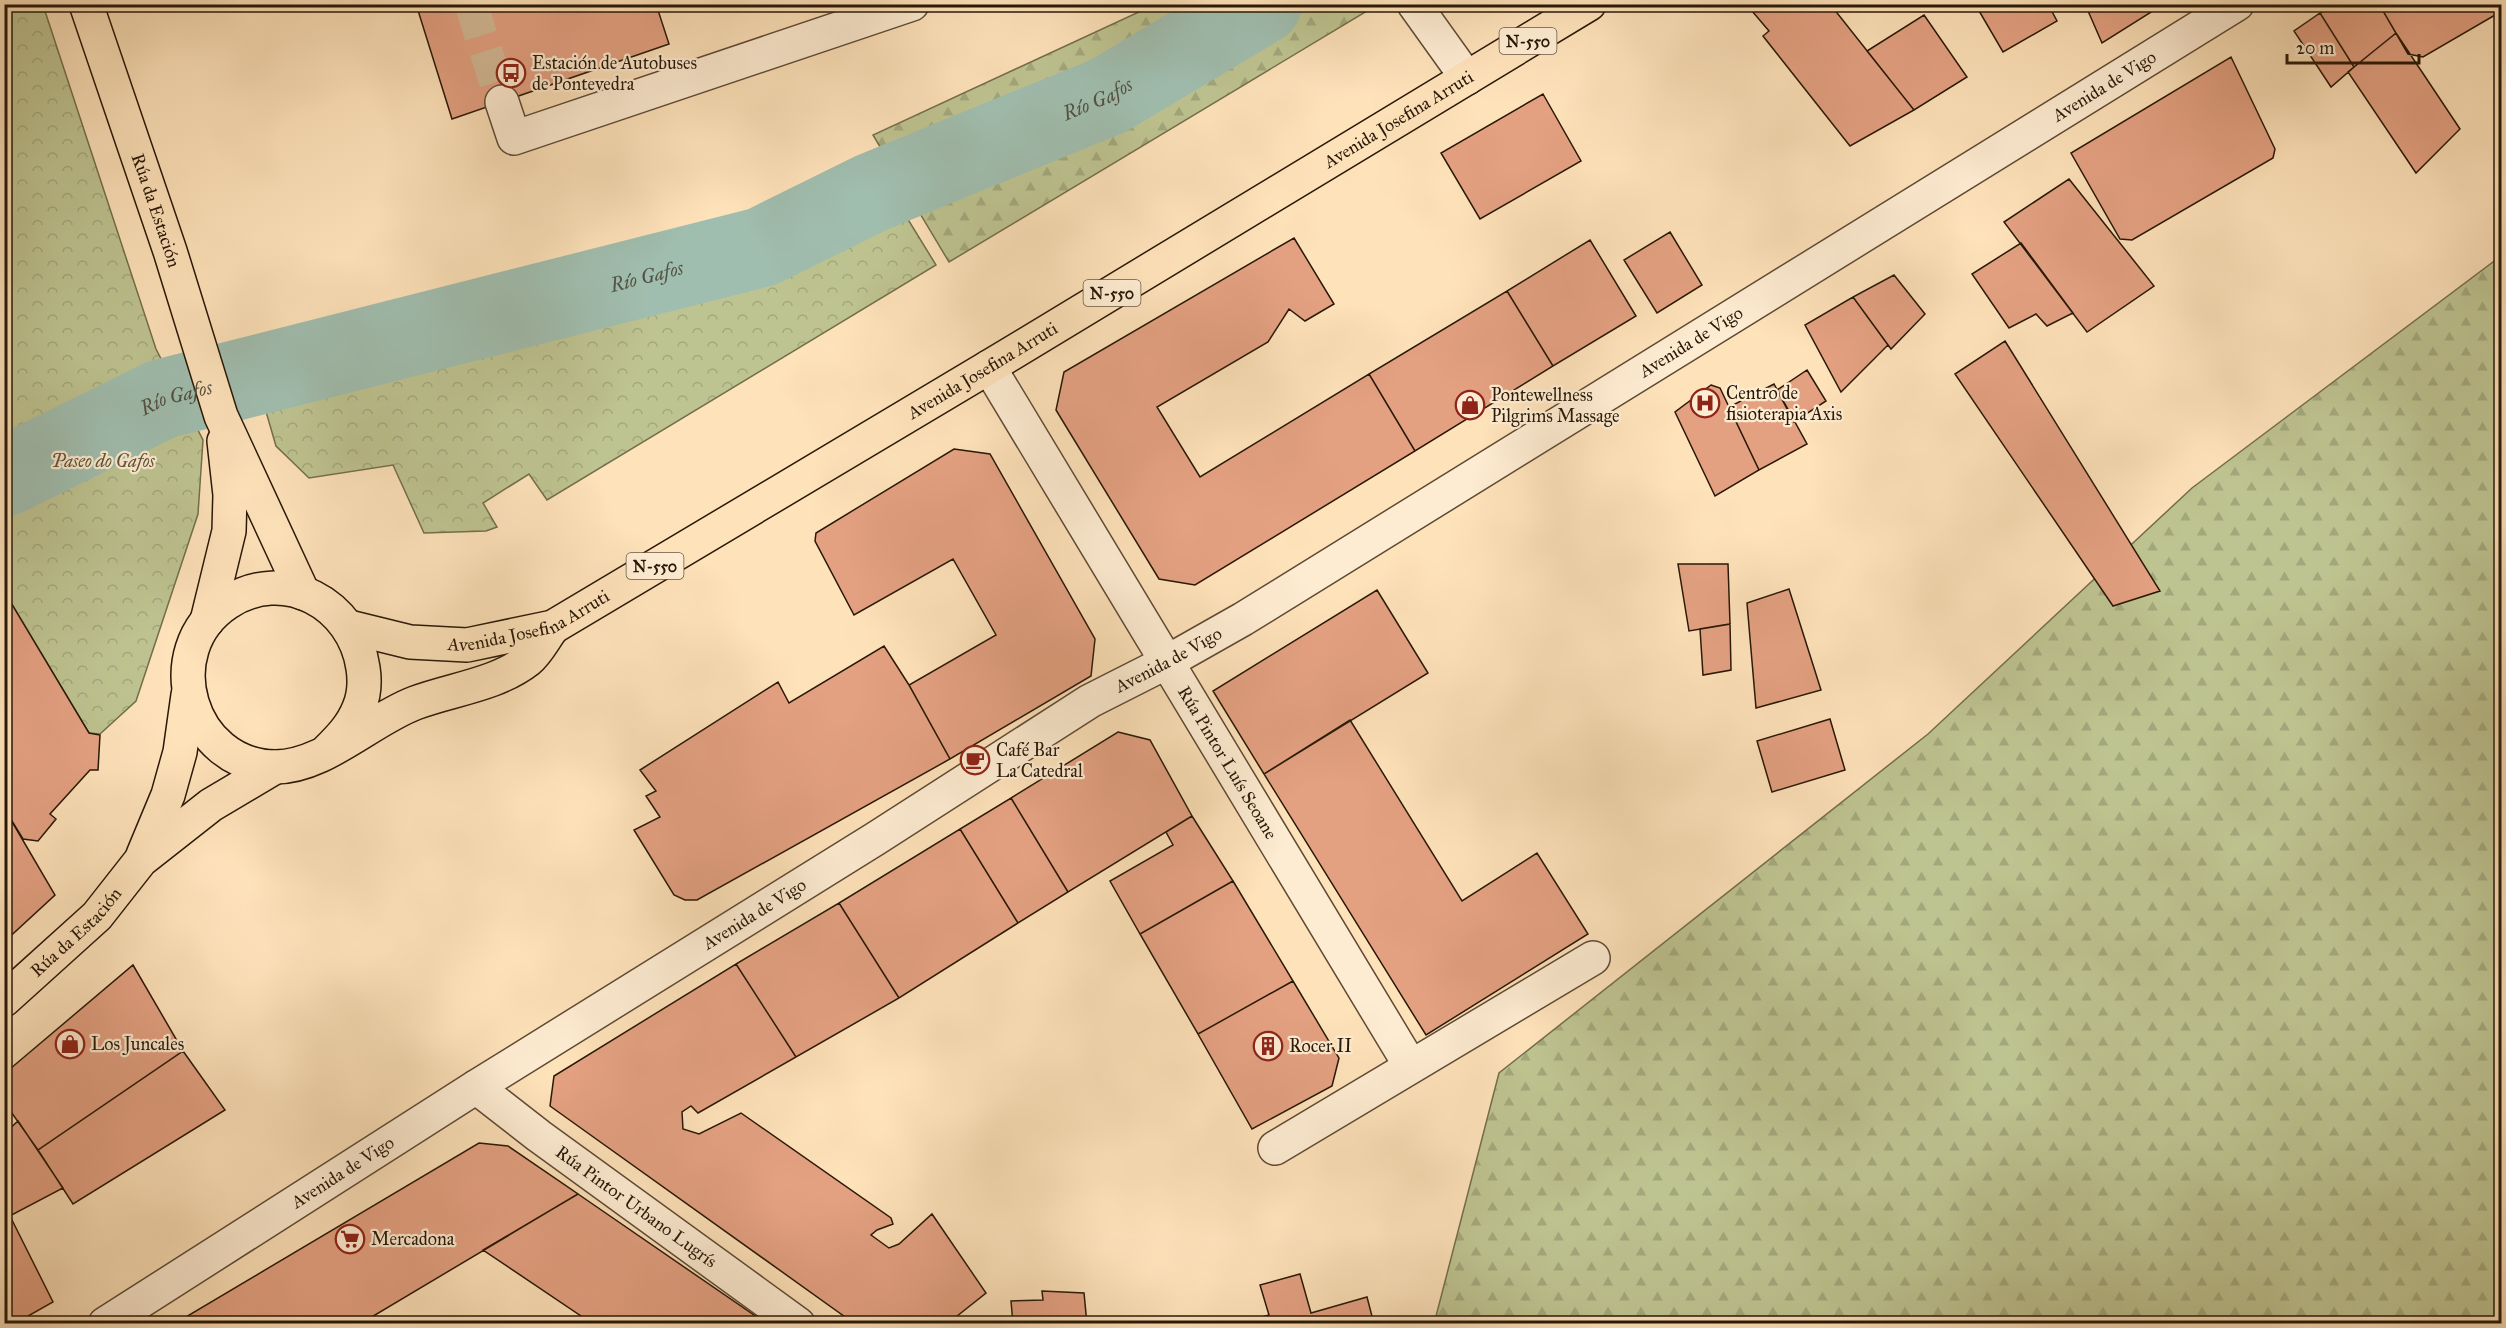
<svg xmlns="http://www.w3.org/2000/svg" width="2506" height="1328" viewBox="0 0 2506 1328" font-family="'IM FELL Great Primer',serif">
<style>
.forest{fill:url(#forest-firs);stroke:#736e4c;stroke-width:1.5}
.park{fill:url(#park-crowns);stroke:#736e4c;stroke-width:1.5}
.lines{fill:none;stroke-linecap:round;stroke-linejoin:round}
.river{stroke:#a0beaf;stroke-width:80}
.building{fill:#e4a182;stroke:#281807;stroke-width:1.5}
.minor-tunnel{stroke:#d3ba96;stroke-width:33;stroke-dasharray:33 16;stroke-linecap:butt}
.minor-casing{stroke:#5e4a34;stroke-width:36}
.major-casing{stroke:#281807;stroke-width:36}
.highway-casing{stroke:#281807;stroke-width:36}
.minor{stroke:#feecd2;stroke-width:33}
.major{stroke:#fee2ba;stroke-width:33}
.highway{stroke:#fee2ba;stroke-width:33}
.labels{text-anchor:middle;stroke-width:4.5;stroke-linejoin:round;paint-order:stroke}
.shield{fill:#feecd2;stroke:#685844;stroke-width:1.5}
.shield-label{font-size:16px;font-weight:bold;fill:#281807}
.poi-label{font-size:18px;fill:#281807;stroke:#feecd2;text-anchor:start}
.street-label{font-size:18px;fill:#281807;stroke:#feecd2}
.park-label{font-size:18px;font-style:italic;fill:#5c5437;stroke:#feecd2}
.water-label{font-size:20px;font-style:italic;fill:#525242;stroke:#feecd2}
</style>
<defs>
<pattern id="forest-firs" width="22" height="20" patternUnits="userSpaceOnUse" patternTransform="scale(1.5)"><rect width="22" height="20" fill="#bec491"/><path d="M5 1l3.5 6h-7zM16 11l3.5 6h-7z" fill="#a3a87c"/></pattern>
<pattern id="park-crowns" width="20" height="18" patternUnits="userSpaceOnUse" patternTransform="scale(1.5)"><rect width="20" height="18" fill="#bec491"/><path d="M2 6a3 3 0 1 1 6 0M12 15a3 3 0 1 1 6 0" fill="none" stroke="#a3a87c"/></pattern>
</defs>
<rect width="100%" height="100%" fill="#fee2ba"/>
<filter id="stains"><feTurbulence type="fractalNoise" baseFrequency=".00333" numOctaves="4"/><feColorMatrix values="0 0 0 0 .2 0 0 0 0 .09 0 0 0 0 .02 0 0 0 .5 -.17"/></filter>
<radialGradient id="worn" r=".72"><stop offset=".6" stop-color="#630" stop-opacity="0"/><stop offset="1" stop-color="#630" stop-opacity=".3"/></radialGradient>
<!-- forest -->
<path class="forest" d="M1156,4L1377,5L949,262L873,135Z
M2501,256V1310L2485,1324H1434L1499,1073L1928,734L2192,488Z"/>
<!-- park -->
<path class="park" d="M4,5H43L156,349L203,440L198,514L136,701L100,734L89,733L5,594Z
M893,195L936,265L547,500L529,474L483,503L497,527L486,531L424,533L393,465L309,478L276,446L260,391L741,269Z"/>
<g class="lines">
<!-- river -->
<path class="river" id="s1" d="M4,477L162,399L762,247L871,193L1108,96L1262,4"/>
</g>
<!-- building -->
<path class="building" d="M416,4H656L669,44L452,119Z
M1746,4H1830L1914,110L1850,146L1763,36L1769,31Z
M1975,4H2048L2057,21L2003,52Z
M2085,4H2164L2102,43Z
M2334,4H2379L2396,33L2354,67L2320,13Z
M2379,4H2502V11L2423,57L2408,54Z
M2320,13L2354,67L2331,87L2294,31Z
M1924,15L1967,77L1914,110L1867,51Z
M2396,33L2460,129L2416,173L2348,72Z
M2231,57L2275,149L2273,158L2132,240L2120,239L2071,153Z
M1543,94L1581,161L1480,219L1441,153Z
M2069,179L2154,286L2087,332L2004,222Z
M1670,232L1702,285L1657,313L1624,260Z
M1294,238L1334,304L1305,321L1289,309L1268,342L1157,407L1200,477L1369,374L1415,451L1195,585L1159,579L1056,410L1064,372Z
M1590,240L1636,316L1553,366L1507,291Z
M2021,243L2073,313L2047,326L2036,314L2009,328L1972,274Z
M1894,275L1925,314L1891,349L1853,297Z
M1507,291L1553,366L1415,451L1369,374Z
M1853,297L1888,345L1841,392L1805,325Z
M2005,341L2160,591L2113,606L1955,374Z
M1807,370L1826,401L1794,422L1777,390Z
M1774,384L1807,444L1759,470L1729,407Z
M1711,385L1720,388L1759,470L1715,496L1675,412Z
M954,449L990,454L1095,639L1091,676L950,759L909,685L996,635L953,559L854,615L815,541L816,533Z
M1678,564H1728L1730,624L1689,631Z
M4,581L9,583L7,596L89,733L100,735L98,770H90L50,814L56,819L38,841L23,839L4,808Z
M1789,589L1821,690L1756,708L1747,603Z
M1377,590L1428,673L1264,774L1213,691Z
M1730,624L1731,670L1703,675L1700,629Z
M884,646L909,685L950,759L697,900H685L674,895L634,830L660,817L646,796L656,791L640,770L778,682L789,703Z
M1830,719L1845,770L1772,792L1757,741Z
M1350,720L1462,901L1537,853L1588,934L1426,1035L1264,774Z
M1118,732L1150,740L1192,816L1068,892L1011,798Z
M1011,798L1068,892L1018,923L960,829Z
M4,808L55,895L4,942Z
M1192,816L1233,881L1140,934L1110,881L1173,845L1166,832Z
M960,829L1018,923L899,998L839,903Z
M1233,881L1293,981L1198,1034L1140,934Z
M839,903L899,998L796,1057L736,964Z
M736,964L796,1057L698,1113L691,1106L682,1112L683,1129L699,1134L741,1113L891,1218L893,1224L877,1230L871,1235L889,1248L899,1244L932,1214L986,1293L947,1324H855L550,1106L554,1076Z
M133,965L183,1051L38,1150L4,1102V1074Z
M1293,981L1339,1058L1332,1086L1252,1129L1198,1034Z
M183,1051L225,1110L73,1204L38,1150Z
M18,1121L63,1188L4,1219V1134Z
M479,1143L508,1146L578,1194L360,1324H174Z
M578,1194L767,1324H593L483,1250Z
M10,1216L53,1302L14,1324H4V1219Z
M1300,1274L1311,1313L1367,1297L1374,1324H1237L1269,1315L1260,1285Z
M1042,1291L1084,1293L1087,1324H1013L1011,1301L1043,1300Z"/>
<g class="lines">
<!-- minor-tunnel -->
<path class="minor-tunnel" d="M471,4L502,102"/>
<!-- minor casing -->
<g class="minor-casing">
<g id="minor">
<path d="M1414,4L1467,78"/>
<path d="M502,102L514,138L912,4"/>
<path id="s2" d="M989,367L1410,1065"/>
<path id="s3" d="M476,1087L539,1136L798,1324"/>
<path d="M1275,1148L1593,958"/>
<path id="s4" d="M105,1324L476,1087L875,839L1090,701L1167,662L1243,619L2237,4"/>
</g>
</g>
<!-- major casing -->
<g class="major-casing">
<g id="major">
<path id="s5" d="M86,4L170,251L221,416L303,593"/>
<path d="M207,621L229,531L230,495L224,441"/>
</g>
</g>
<!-- highway casing -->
<g class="highway-casing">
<g id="highway">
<path id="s6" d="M349,627L410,642L467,645L553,627L989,367L1589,4"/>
<path d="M327,751C340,738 352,726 359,708C364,696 365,681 363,668C354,604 284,565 227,603C155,651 190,766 275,767C324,767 370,720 415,703C452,689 496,685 528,660C538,652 545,637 553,627"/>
<path d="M143,855L168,795L180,752L188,695"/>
<path id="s7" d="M4,1000L97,916L141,860L211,805L275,767"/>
</g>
</g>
<!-- minor -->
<use href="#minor" class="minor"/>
<!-- major -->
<use href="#major" class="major"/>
<!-- highway -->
<use href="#highway" class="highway"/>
</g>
<!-- icons -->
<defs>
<g id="bus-ring" transform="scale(1.5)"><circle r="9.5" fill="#feecd2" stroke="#8f2418" stroke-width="1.5"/><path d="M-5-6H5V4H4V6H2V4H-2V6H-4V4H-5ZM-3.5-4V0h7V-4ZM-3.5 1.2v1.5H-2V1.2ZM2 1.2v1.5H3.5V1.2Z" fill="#8f2418"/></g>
<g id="hospital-ring" transform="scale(1.5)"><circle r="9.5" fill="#feecd2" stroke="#8f2418" stroke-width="1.5"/><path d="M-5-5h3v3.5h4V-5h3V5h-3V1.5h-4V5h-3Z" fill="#8f2418"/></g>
<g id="shop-ring" transform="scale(1.5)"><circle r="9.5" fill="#feecd2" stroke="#8f2418" stroke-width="1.5"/><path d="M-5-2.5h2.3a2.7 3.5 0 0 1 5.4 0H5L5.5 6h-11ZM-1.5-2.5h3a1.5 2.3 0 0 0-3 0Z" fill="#8f2418"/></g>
<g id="cafe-ring" transform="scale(1.5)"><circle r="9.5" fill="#feecd2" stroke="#8f2418" stroke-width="1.5"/><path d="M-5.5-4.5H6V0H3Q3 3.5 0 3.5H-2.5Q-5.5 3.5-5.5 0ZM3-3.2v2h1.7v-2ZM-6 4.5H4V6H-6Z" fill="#8f2418"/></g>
<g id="building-ring" transform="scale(1.5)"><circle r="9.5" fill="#feecd2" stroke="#8f2418" stroke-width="1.5"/><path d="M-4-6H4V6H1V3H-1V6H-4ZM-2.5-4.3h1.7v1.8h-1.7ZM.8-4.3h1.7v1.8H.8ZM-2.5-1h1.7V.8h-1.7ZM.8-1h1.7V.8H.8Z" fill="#8f2418"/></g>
<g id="supermarket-ring" transform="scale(1.5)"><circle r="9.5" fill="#feecd2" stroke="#8f2418" stroke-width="1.5"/><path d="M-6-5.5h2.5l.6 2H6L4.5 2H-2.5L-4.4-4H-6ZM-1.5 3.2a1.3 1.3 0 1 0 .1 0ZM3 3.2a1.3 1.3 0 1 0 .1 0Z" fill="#8f2418"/></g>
</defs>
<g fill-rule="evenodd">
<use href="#bus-ring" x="511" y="73"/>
<use href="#hospital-ring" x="1705" y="403"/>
<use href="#shop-ring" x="1470" y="405"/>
<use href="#cafe-ring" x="975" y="760"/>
<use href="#shop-ring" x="70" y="1044"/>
<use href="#building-ring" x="1268" y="1046"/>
<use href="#supermarket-ring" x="350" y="1239"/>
</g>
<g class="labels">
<!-- shield labels -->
<g class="shield">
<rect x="1499.5" y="28" width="57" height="26" rx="4.5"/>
<rect x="1083.5" y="280" width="57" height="26" rx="4.5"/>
<rect x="626.5" y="553" width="57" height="26" rx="4.5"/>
</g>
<g class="shield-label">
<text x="1528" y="47">N-550</text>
<text x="1112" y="299">N-550</text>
<text x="655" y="572">N-550</text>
</g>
<!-- poi labels -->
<g class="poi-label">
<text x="532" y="69">Estación de Autobuses<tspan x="532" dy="21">de Pontevedra</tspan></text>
<text x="1726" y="399">Centro de<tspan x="1726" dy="21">fisioterapia Axis</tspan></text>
<text x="1491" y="401">Pontewellness<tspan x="1491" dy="21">Pilgrims Massage</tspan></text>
<text x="996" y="756">Café Bar<tspan x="996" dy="21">La Catedral</tspan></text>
<text x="91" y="1050">Los Juncales</text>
<text x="1289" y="1052">Rocer II</text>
<text x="371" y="1245">Mercadona</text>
</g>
<!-- street labels -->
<g class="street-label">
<text dy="6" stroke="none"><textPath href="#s4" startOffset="2352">Avenida de Vigo</textPath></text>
<text dy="6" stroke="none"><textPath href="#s6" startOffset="1194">Avenida Josefina Arruti</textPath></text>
<text dy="6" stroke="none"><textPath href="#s5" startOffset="218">Rúa da Estación</textPath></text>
<text dy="6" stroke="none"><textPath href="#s4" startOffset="1866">Avenida de Vigo</textPath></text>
<text dy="6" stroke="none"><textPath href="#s6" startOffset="708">Avenida Josefina Arruti</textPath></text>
<text dy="6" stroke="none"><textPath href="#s6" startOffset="186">Avenida Josefina Arruti</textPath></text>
<text dy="6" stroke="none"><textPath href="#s4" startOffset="1254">Avenida de Vigo</textPath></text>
<text dy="6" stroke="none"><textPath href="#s2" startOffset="462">Rúa Pintor Luís Seoane</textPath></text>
<text dy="6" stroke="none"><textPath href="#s4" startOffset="768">Avenida de Vigo</textPath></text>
<text dy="6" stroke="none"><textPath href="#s7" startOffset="99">Rúa da Estación</textPath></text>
<text dy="6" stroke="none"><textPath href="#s4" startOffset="282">Avenida de Vigo</textPath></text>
<text dy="6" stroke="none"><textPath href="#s3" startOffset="200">Rúa Pintor Urbano Lugrís</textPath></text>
</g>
<!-- park labels -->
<g class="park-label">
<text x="103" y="467">Paseo do Gafos</text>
</g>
<!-- water labels -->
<g class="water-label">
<text dy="7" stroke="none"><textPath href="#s1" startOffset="1162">Río Gafos</textPath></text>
<text dy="7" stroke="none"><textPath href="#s1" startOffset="676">Río Gafos</textPath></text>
<text dy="7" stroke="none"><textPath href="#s1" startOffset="190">Río Gafos</textPath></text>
</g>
</g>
<!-- margin -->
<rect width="2506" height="1328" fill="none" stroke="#fee2ba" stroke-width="24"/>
<rect x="6" y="6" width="2494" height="1316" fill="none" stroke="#281807" stroke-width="3"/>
<rect x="12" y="12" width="2482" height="1304" fill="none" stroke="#281807" stroke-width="1.5"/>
<!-- scale -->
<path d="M2287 54v9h132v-9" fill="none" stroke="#281807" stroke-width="3"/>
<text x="2296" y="54" font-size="18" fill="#281807" stroke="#feecd2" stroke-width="4.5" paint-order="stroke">20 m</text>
<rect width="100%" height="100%" filter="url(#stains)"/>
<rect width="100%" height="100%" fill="url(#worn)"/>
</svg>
